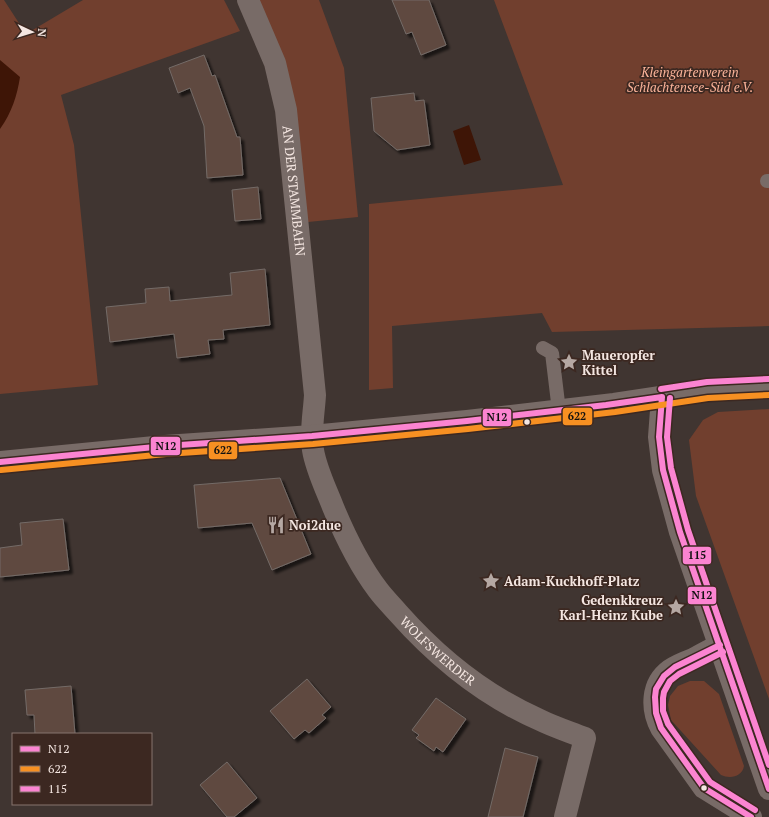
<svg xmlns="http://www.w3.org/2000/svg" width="769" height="817" viewBox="0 0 769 817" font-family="'PT Serif',serif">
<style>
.green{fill:#713f2e}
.water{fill:#3e1506}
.building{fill:#5e4940;stroke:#746b67;filter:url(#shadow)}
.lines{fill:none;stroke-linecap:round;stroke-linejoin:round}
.service{stroke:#786b67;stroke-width:14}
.minor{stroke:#786b67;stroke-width:22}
.tertiary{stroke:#786b67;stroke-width:22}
.bus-1-casing{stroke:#3c2821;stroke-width:9}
.bus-2-casing{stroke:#3c2821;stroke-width:9}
.bus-3-casing{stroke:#3c2821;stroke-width:9}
.bus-1{stroke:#fb84d1;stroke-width:6}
.bus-2{stroke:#f79022;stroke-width:6}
.bus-3{stroke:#fb84d1;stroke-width:6}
.bus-dot{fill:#f4e6e1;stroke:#3c2821;stroke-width:1.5}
.labels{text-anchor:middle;stroke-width:3.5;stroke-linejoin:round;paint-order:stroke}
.park-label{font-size:13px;font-style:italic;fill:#fbb399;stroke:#3c2821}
.street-label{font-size:13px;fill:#f4e6e1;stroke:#3c2821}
.poi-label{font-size:13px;font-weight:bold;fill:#f4e6e1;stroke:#3c2821;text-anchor:start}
.line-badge{stroke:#3c2821;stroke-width:1.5}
.pale-badge-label{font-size:11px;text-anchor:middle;font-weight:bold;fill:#111}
</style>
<defs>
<filter id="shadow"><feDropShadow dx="3.5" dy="3.5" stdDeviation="1" flood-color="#0009"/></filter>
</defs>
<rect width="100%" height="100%" fill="#403531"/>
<!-- green -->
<path class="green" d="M0,0H4L26,34L83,0H224L240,31L61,95L74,145L98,385L0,394Z
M248,0H319L344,68L358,217L298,223L292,156Z
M494,0H769V326L552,332L542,313L392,326L393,388L369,390V204L563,185Z
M769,409V699L696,496L689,440L703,420L718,412Z
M690,681H704L719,694L744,766C742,777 730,779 721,775L671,720L668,705L670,696L678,686Z"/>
<!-- water -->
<path class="water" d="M0,60L20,77C17,96 12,112 0,129Z
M469,125L481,160L464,165L453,131Z"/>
<!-- building -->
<path class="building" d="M392,0H429L446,45L421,55L412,32L406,34Z
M204,55L212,76L215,75L237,137H240L243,175L207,178L204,126L190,88L178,93L169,68Z
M414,93L415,101L424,100L430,145L397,150L374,131L371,98Z
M258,187L261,219L235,221L232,190Z
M265,269L270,325L223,330L224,339L208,340L210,354L177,358L174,334L110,342L106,307L146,303L145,289L169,287L170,301L232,295L230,273Z
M280,478L311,554L272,570L252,523L198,528L194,485Z
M63,519L69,570L0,577V548L22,545L20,523Z
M307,679L331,707L322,715L326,718L309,733L305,730L294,739L270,711Z
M71,686L75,734H35L34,715H27L25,690Z
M436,698L466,719L443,752L436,747L434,751L416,738L419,735L412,730Z
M505,748L538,757L523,817H488Z
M227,762L257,798L234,817H227L200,785Z"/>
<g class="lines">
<!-- service -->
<path class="service" d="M767,181H769
M543,348L552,353L559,411"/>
<!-- minor -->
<g class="minor">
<path id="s1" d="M248,0L275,63L286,110L315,395C314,413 310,432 313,450C316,469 326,489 333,507C345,536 359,565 378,590C384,598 391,605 398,613C437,657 485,696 540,720C554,727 570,732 585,738L565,817"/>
<path d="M662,397L659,437L663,470L680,532L769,789"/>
<path d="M720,645C711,649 702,654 693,659C685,662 677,665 670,670C651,684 651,709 661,728L704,788L751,817"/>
</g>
<!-- tertiary -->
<path class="tertiary" d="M0,462L165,446L312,436L467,421L614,404L707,390L769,387"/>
<!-- bus-1 casing -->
<g class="bus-1-casing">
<path id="bus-1" d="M662,397L659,437L663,470L680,532L769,789
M0,462L165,446L312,436L467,421L606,405L662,397
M720,645L675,667L664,676L656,689L655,697L656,713L661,728L704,788L751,817"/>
</g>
<!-- bus-2 casing -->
<g class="bus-2-casing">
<path id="bus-2" d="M1,470L166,454L313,444L468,429L615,412L708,398L769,395"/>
</g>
<!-- bus-3 casing -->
<g class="bus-3-casing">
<path id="bus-3" d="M661,389L707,382L769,379
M670,398L667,437L671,468L688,530L769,765
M723,652L679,674L670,681L664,692L663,698V711L668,724L710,782L755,810"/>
</g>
<!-- bus-1 -->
<use href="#bus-1" class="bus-1"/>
<!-- bus-2 -->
<use href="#bus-2" class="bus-2"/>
<!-- bus-3 -->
<use href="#bus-3" class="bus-3"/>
</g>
<!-- icons -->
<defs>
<g id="sight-bare" transform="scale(1.38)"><path d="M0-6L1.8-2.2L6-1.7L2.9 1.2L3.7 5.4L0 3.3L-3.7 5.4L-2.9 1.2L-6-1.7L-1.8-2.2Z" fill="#b5a8a3" stroke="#3c2821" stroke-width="2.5" paint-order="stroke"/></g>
<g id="restaurant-bare" transform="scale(1.38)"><path d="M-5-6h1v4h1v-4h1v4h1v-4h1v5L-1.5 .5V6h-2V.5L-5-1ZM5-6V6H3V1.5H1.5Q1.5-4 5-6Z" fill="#b5a8a3" stroke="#3c2821" stroke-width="2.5" paint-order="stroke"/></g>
</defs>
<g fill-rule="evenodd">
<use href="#sight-bare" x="569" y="362"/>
<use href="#restaurant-bare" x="276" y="525"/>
<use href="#sight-bare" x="491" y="581"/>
<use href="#sight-bare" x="676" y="607"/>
</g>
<!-- markers -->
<g class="bus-dot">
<circle cx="527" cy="422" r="3.5"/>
<circle cx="704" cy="788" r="3.5"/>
</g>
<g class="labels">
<!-- park labels -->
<g class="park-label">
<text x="690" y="77">Kleingartenverein<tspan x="690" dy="15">Schlachtensee-Süd e.V.</tspan></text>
</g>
<!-- street labels -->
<g class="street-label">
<text dy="5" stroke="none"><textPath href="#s1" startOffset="198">AN DER STAMMBAHN</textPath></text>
<text dy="5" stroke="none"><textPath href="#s1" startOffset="699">WOLFSWERDER</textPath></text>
</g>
<!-- poi labels -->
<g class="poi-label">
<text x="582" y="360">Maueropfer<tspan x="582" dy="15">Kittel</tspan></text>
<text x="289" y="530">Noi2due</text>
<text x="504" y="586">Adam-Kuckhoff-Platz</text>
<text x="663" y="605" text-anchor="end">Gedenkkreuz<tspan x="663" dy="15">Karl-Heinz Kube</tspan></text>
</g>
</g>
<g class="line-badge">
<rect x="562" y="407" width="31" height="19" rx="4" fill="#f79022"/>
<rect x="482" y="408" width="30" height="19" rx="4" fill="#fb84d1"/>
<rect x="150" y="436" width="31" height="20" rx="4" fill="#fb84d1"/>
<rect x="208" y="441" width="30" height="19" rx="4" fill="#f79022"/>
<rect x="682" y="546" width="30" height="19" rx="4" fill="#fb84d1"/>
<rect x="687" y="586" width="30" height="19" rx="4" fill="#fb84d1"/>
</g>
<g class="pale-badge-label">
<text x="577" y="420">622</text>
<text x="497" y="421">N12</text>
<text x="166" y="450">N12</text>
<text x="223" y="454">622</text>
<text x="697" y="559">115</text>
<text x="702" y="599">N12</text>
</g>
<!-- legend -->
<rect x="12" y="733" width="140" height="72" fill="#3c2821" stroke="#86746e"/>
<rect x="20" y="746" width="20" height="6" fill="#fb84d1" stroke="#86746e"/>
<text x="48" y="753" font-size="12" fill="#f4e6e1">N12</text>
<rect x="20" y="766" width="20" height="6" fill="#f79022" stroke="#86746e"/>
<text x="48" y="773" font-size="12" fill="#f4e6e1">622</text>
<rect x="20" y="786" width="20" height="6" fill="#fb84d1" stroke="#86746e"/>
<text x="48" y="793" font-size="12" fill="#f4e6e1">115</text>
<!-- north arrow -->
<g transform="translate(32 32) rotate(94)" stroke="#3c2821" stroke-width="3" paint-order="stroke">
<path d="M0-3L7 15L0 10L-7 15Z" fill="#f4e6e1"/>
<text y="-6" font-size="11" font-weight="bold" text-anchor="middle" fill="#f4e6e1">N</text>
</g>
</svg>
